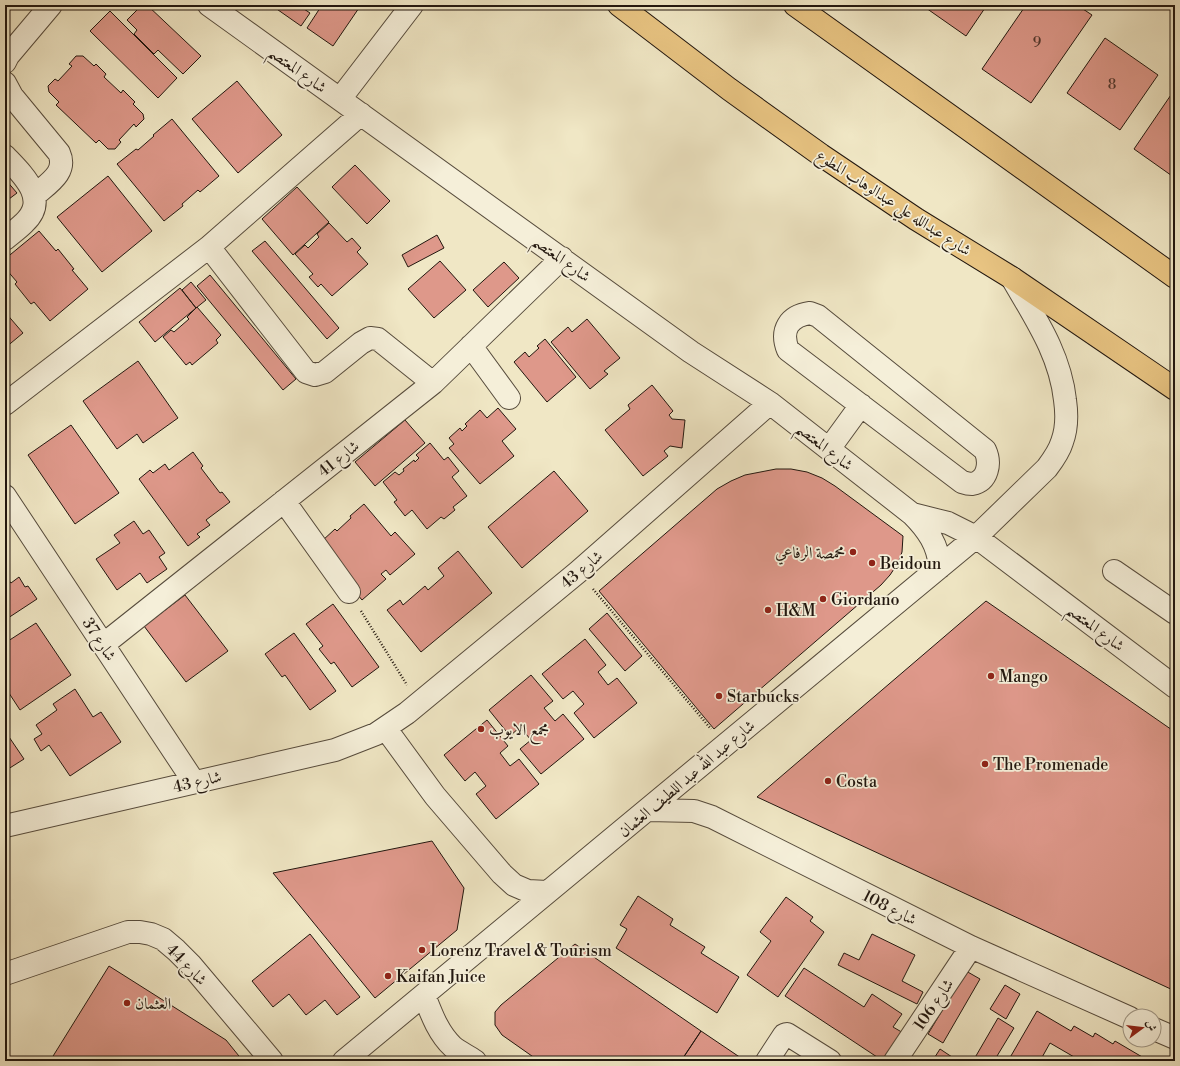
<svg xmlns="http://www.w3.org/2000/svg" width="1180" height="1066" viewBox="0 0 1180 1066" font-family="'Libre Bodoni',Amiri,serif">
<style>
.building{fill:#de988a;stroke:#22170f}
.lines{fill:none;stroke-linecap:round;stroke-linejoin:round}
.minor-casing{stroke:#564b3c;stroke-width:24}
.major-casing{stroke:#22170f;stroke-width:24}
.path{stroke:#22170f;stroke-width:2.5;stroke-dasharray:1 2;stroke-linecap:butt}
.minor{stroke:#f5efd9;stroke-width:22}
.major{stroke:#e8c482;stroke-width:22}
.poi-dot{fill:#8f2418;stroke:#f5efd9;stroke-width:1.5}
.labels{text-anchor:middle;stroke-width:3.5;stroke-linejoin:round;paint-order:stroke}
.number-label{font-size:14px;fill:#51372e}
.street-label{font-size:16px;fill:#22170f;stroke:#f5efd9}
.poi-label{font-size:16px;fill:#22170f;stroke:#f5efd9;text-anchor:start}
</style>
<rect width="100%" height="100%" fill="#f0e7c5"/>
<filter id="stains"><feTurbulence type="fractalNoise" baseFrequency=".005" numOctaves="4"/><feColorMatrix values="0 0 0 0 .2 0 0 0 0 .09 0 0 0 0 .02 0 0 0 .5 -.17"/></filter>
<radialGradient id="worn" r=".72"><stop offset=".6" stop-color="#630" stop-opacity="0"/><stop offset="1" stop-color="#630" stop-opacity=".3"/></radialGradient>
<!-- building -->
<path class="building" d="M142,5H147L201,56L183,74L158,50L154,54L134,34L137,30L127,20Z
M271,5H298L310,13L301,26Z
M322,5H361L333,46L307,28Z
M928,5H987L966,36L926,8Z
M1026,5H1077L1092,15L1031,103L982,69Z
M110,11L177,78L158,98L90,31Z
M1105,38L1158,75L1120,130L1067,93Z
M76,56H83L94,66L96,64L106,74L104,77L121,93L123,90L135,102L133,104L143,114L144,119L136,127L134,124L119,140L121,142L115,149H108L99,140L96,143L56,105L59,102L49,92L48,86L55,79L58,81L72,66L69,64Z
M237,81L282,135L238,173L192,119Z
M1175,89V178L1134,149Z
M172,119L219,176L200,192L198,190L182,204L183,206L164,221L117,164L136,149L138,150L154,136L153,135Z
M355,165L390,201L367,224L332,187Z
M108,176L152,231L102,272L57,217Z
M5,179L17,193L5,202Z
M297,187L329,222L293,255L262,219Z
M329,223L347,242L352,238L361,248L357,252L368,264L332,296L321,284L318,287L309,277L313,274L295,254L305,245L308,248L319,237L317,234Z
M39,231L56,251L58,249L74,269L72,270L88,289L50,321L34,302L31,304L15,284L17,282L5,268V259Z
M437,235L444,248L408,267L402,255Z
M265,241L339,328L327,339L252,251Z
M440,261L466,290L434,318L408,289Z
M504,262L519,278L488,307L473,290Z
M210,275L296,379L283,390L197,286Z
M191,282L206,300L196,308L182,290Z
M180,288L196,308L155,342L139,322Z
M197,307L221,335L216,340L218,343L192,365L190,362L186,365L163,337L171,330L174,332L189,319L187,317Z
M5,312L23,333L5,348Z
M587,319L620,358L604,371L608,374L590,389L551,342L568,327L572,332Z
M545,339L576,377L547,402L514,362L525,352L529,357L539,348L537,346Z
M138,361L178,418L143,443L137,434L117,449L83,401Z
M652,385L673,411L669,415L672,419L685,420L682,448L670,446L664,451L668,456L643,476L605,430L630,409L628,405Z
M498,408L516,429L502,441L514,456L480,484L449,448L454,444L449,438L460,428L462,431L467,426L465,424L480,410L487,418Z
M405,420L425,443L375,486L355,462Z
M71,425L119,493L75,524L28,455Z
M430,443L444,460L448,457L459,471L452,477L467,496L453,507L455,510L444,519L441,517L427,529L412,510L405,516L394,502L397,500L383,482L395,472L399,475L404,471L403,469L414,460L415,462L419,458L416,455Z
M193,452L203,466L201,468L220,493L222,492L230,502L206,520L210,525L197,534L200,537L188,546L139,479L150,470L153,473L165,464L169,470Z
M776,469H791L807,472L822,478L835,486L903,536L902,552L898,563L890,575L881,585L714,729L599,591L717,489L731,481L745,475Z
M554,471L588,511L522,568L488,527Z
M364,504L391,536L395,532L415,554L390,575L386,570L381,574L386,579L362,600L343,577L322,541L335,529L337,531L351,518L350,516Z
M134,521L143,534L149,530L165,553L159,557L167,569L147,583L140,573L117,590L96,559L120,543L114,535Z
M5,551L9,552L6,577L11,583L19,577L25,587L28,586L37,599L5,620Z
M458,551L492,593L421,652L387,610L400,600L403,605L425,586L428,590L444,576L438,568Z
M185,595L228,651L186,682L144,626Z
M986,601L1175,732V991L757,797Z
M333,604L379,667L352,687L334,662L331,664L319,649L323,646L306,624Z
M607,613L642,656L625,671L589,629Z
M36,623L71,675L20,710L5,687V643Z
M294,633L336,691L310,710L285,675L282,677L265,654Z
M585,639L606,665L598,672L608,685L617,678L637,703L594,738L574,713L584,704L573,691L563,699L542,674Z
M531,675L553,701L544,708L555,721L563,714L584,739L541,774L520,749L531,740L520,727L510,736L489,710Z
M75,689L93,717L101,712L121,742L70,776L49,745L41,751L34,739L42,734L36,725L57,710L53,704Z
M487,720L508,746L500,753L510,766L519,759L539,784L496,819L476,794L486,786L475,772L465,781L444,755Z
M5,731L24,759L5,771Z
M432,841L464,888L457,930L375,998L273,873Z
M638,896L673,919L670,925L705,947L701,953L739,977L717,1013L616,948L627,929L620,925Z
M786,897L813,917L810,921L824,932L778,997L747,975L771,941L760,932Z
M310,934L360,997L337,1015L325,1000L306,1015L289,994L273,1007L252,981Z
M872,934L915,955L902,981L923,992L917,1004L838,965L844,953L859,960Z
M575,944L701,1031L681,1061H539L502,1035L495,1025V1012L501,1005Z
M109,966L226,1040L243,1061H50Z
M804,968L864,1007L872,994L902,1014L893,1027L905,1034L887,1061H883L785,996Z
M966,971L980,979L943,1043L928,1034Z
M1005,985L1020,994L1006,1019L990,1009Z
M1037,1011L1071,1031L1074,1026L1093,1037L1095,1033L1113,1044L1115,1041L1149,1061H1081L1050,1043L1040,1061H1008Z
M998,1018L1014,1028L994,1061H973Z
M701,1031L741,1058L739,1061H681Z
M940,1049L958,1061H935L933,1060Z"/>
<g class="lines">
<!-- minor casing -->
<g class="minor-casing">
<path id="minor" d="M209,5L691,352L770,403L912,514C928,530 938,545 940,567
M5,62L8,56L51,5
M5,83L12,96L59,153C68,173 47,184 34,196
M340,99L412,5
M5,156C22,174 50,199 24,223C18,229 11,234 5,239
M209,247L306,372L315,375L325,372L361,343L370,338L378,339L433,383
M810,313L818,316L985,450C991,463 988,481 972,484C969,484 965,483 962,482L788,350C780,330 789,316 810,313Z
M471,346L509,398
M5,404L209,247L361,114
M829,449L861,405
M5,496L194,782
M284,501L349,592
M912,514L948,523L976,537L1175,687
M1114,571L1175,613
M104,644L433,383L562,258
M386,729L435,796L502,874L514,885L528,891L547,892
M648,810L694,811L712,817L971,947L1130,1018
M5,826L335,750L376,734L407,713L578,572L770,403
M5,974L128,932H140L151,934L163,939L176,950L191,965L272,1061
M424,995C431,1013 438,1033 453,1047C459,1052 468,1056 475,1061
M1154,1029L1175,1038
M344,1061L976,537L1047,468C1053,460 1059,452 1062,442C1067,429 1067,414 1065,400C1060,354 1035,318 1012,278
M767,1061L784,1035L787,1034L830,1061
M895,1061L971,947"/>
</g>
<!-- major casing -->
<g class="major-casing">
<path id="major" d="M619,5L729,89L821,155L916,219L1012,278L1175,389
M795,5L1175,277"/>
</g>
<!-- path -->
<path class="path" d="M593,589L711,729
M361,611L407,685"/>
<!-- minor -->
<use href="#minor" class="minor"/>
<!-- major -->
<use href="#major" class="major"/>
</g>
<!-- markers -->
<g class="poi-dot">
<circle cx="853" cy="552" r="4"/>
<circle cx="872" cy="563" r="4"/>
<circle cx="823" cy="599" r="4"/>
<circle cx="768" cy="610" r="4"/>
<circle cx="991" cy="676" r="4"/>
<circle cx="719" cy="696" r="4"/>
<circle cx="481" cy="729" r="4"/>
<circle cx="985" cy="764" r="4"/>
<circle cx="828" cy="781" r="4"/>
<circle cx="422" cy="950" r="4"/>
<circle cx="388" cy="976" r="4"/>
<circle cx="127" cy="1003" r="4"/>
</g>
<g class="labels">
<!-- number labels -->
<g class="number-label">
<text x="1037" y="47">9</text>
<text x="1112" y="89">8</text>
</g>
<!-- street labels -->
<g class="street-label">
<text transform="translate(298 69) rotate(36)" y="6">شارع المعتصم</text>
<text transform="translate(894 202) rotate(33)" y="6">شارع عبدالله علي عبدالوهاب المطوع</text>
<text transform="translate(562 258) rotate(36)" y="6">شارع المعتصم</text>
<text transform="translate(825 446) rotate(38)" y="6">شارع المعتصم</text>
<text transform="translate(338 458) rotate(-39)" y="6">شارع 41</text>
<text transform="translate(581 569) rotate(-40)" y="6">شارع 43</text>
<text transform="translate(1096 627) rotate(37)" y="6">شارع المعتصم</text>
<text transform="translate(100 639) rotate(57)" y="6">شارع 37</text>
<text transform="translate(686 778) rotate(-40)" y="6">شارع عبد الله عبد اللطيف العثمان</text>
<text transform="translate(197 781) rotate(-13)" y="6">شارع 43</text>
<text transform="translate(890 907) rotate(27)" y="6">شارع 108</text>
<text transform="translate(187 964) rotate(46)" y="6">شارع 44</text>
<text transform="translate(933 1004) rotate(-56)" y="6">شارع 106</text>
</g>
<!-- poi labels -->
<g class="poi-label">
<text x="845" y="558" text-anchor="end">محمصة الرفاعي</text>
<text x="880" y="569">Beidoun</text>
<text x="831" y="605">Giordano</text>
<text x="776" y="616">H&amp;M</text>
<text x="999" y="682">Mango</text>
<text x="727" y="702">Starbucks</text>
<text x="489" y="735">مجمع الايوب</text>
<text x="993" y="770">The Promenade</text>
<text x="836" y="787">Costa</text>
<text x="430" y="956">Lorenz Travel &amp; Tourism</text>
<text x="396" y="982">Kaifan Juice</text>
<text x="135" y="1009">العثمان</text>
</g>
</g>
<!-- margin -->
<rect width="1180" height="1066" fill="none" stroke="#f0e7c5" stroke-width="20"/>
<rect x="6" y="6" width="1168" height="1054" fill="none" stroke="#22170f" stroke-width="2"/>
<rect x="10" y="10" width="1160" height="1046" fill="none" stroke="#22170f"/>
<!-- north arrow -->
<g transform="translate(1142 1028) rotate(75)"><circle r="19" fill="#f5efd9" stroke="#a19988"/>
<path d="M0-3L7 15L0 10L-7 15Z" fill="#8f2418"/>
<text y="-6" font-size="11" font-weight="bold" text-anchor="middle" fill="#22170f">ش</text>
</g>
<rect width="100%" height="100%" filter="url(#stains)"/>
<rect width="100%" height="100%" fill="url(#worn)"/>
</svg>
